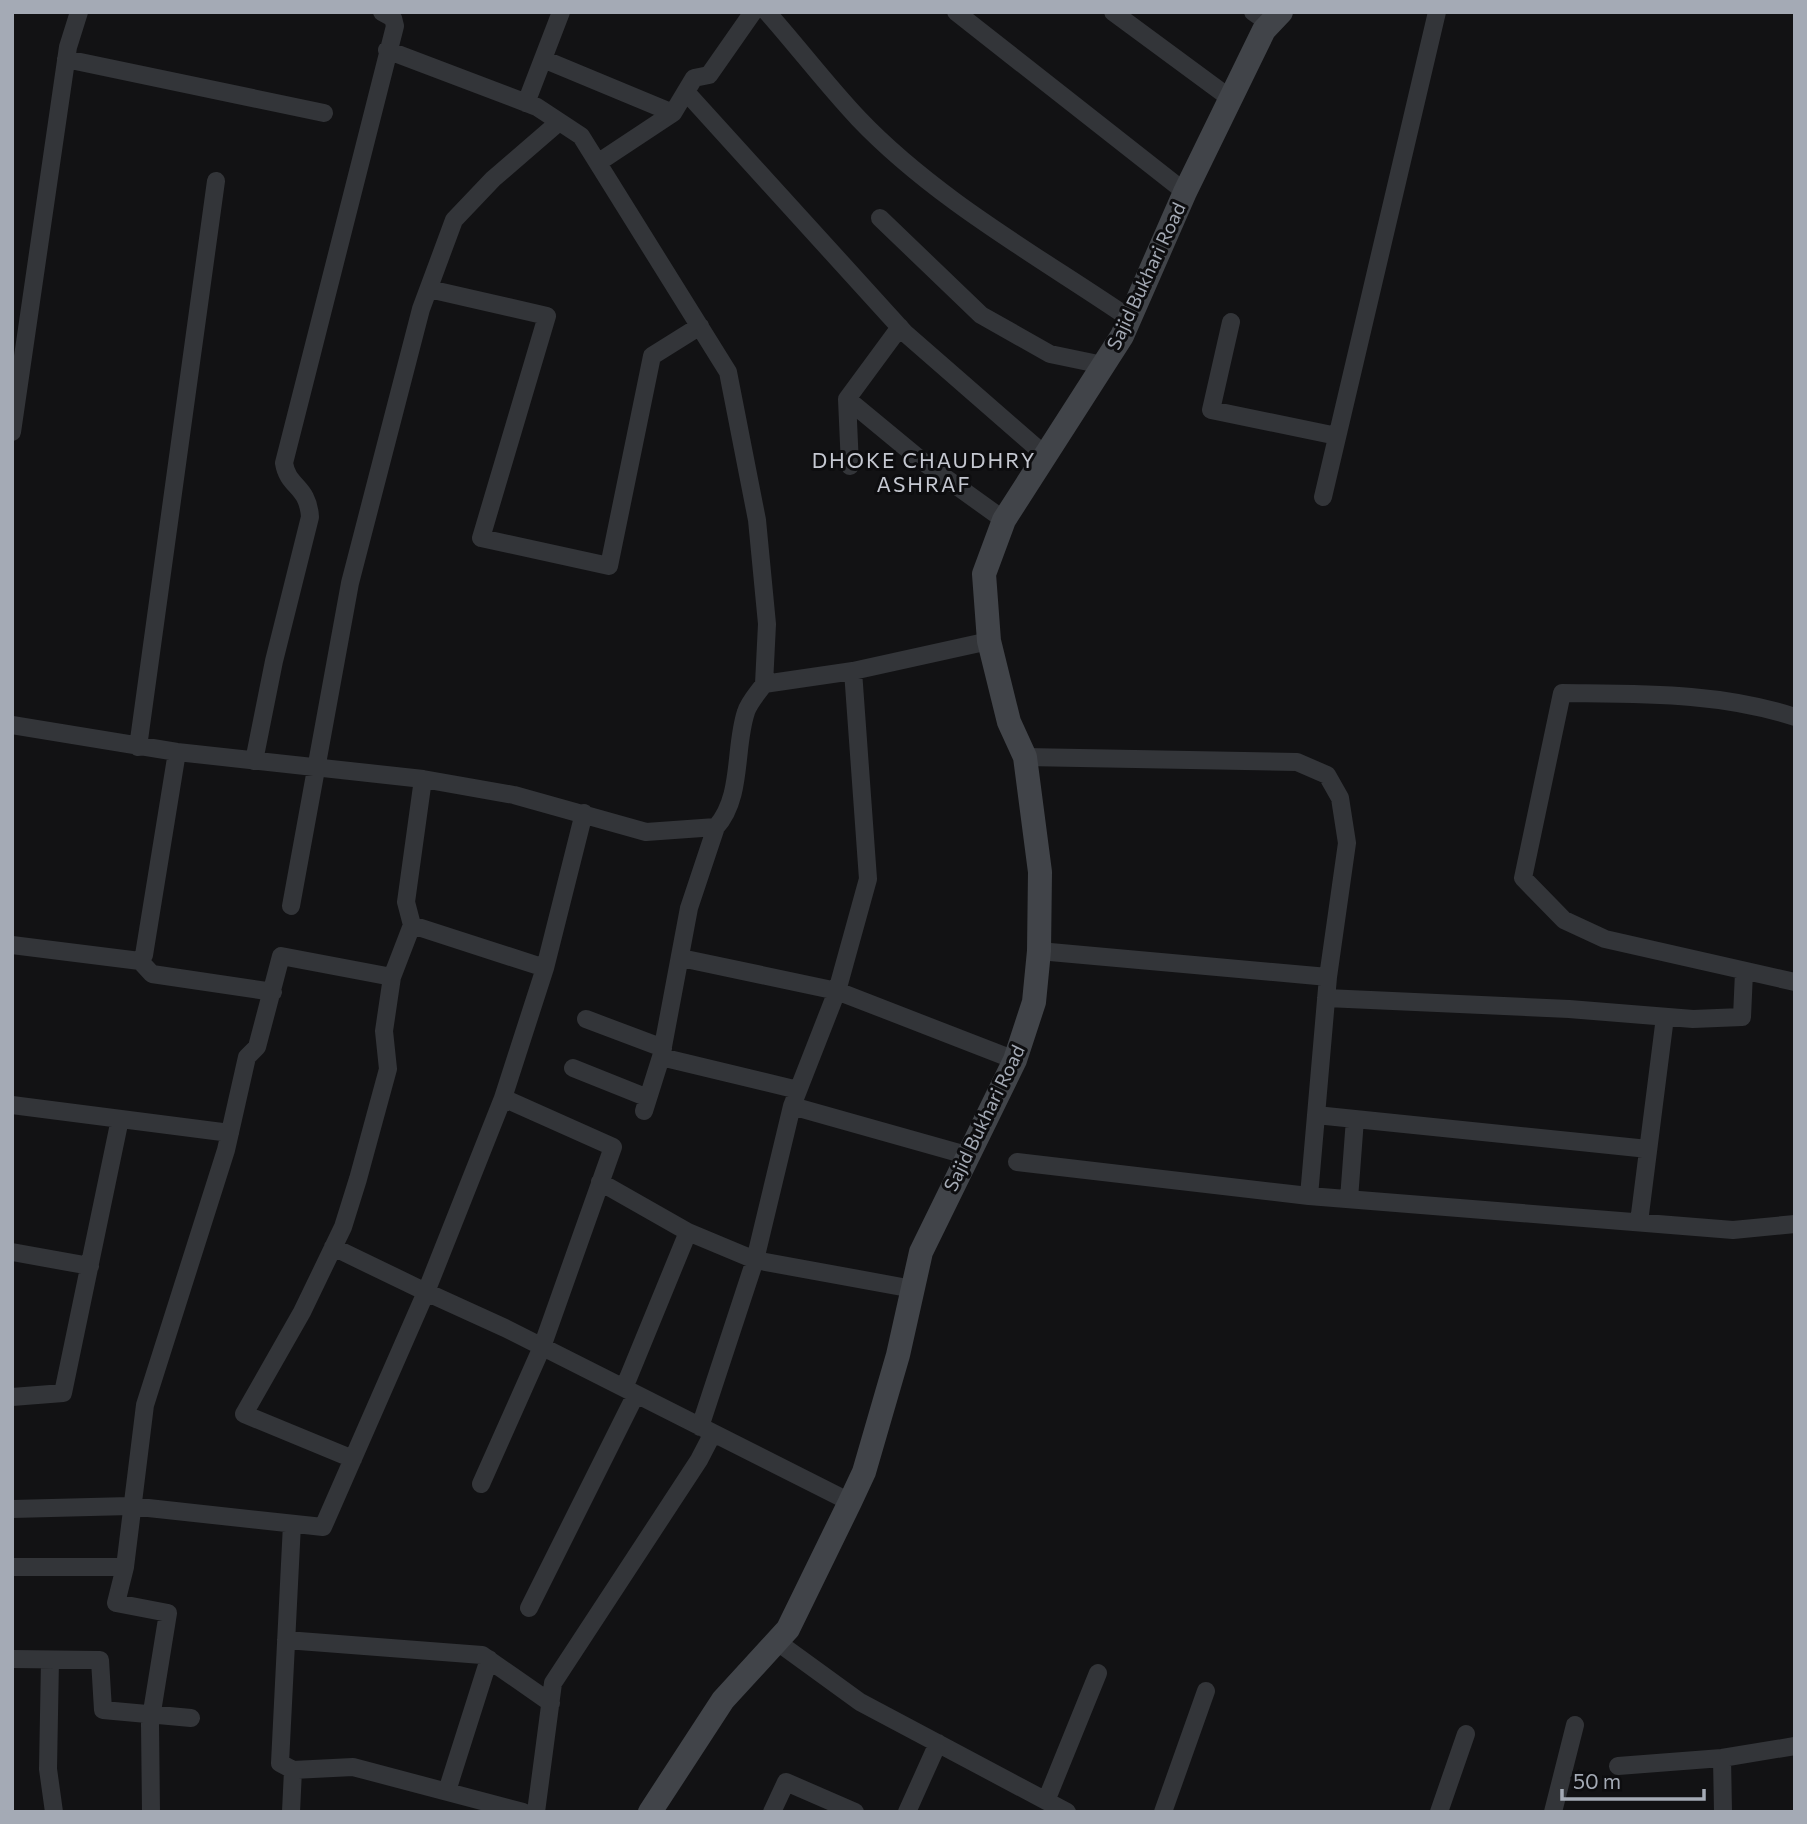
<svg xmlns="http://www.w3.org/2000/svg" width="1807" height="1824" viewBox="0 0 1807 1824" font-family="Commissioner,sans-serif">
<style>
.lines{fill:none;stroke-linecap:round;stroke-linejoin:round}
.street{stroke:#333539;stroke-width:18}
.secondary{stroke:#414449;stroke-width:24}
.labels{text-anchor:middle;stroke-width:6;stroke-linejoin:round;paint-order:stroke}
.street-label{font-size:19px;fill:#a4aab5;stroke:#0d0d0f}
.neighbourhood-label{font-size:21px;letter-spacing:2px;fill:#c5c8d1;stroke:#0d0d0f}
</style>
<rect width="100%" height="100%" fill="#121214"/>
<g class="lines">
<!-- street -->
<path class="street" d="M767,12C798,47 826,84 858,118C935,199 1038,256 1129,318
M956,12L1185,192
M1113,12L1231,99
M1253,12L1270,24
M387,50L537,107L581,136L728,372L757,520L767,624L764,684
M66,59L324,113
M543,59L673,113
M687,93L905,333L1046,456
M526,103L561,12
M599,162L673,113L694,78L709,75L753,12
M880,218L981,315L1050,354L1103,365
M429,289L547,316L481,538L609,566L652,356L700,326
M1231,322L1211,410L1337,436
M847,399L922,461L1004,520
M12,432L68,47L79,12
M850,466L847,399L900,327
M1323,497L1437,12
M1795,717C1719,692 1641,694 1562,693L1523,878L1564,920L1605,939L1795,982
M12,725L177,752L423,779L514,795L646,832L716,827C743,797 734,747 746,712C749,702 758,693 764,684L853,671L989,641
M138,747L216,181
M1025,757L1297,762L1327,775L1340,798L1347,843L1328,977L1309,1196
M254,761L274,661L310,517C308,485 288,488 284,463L395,26L393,18L382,12
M291,906L350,583L421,309L454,220L493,179L559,122
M412,925L545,968
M12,945L140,961L144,955L177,752
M1039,951L1328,977
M681,958L837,991L1015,1060
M140,961L152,974L273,992
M1326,998L1569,1009L1693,1019L1742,1017L1744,972
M586,1019L663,1048
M661,1057L798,1090
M573,1068L648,1098
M12,1105L230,1133
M792,1106L837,991L868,879L853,671
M644,1111L661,1057L689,908L716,827
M1316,1115L1648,1149
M1017,1162L1309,1196L1733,1230L1795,1224
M600,1182L688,1232L755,1260L913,1289
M1349,1199L1355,1119
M1639,1222L1665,1017
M333,1247L426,1292L503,1098L545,968L584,813
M12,1252L90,1266
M624,1388L688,1232
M12,1397L63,1393L120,1119
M700,1427L755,1260L792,1106L966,1155
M353,1459L244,1414L302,1312L343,1227L358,1179L388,1069L384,1031L392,977L412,925L406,902L423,779
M481,1484L542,1347L613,1147L503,1098
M12,1509L130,1506L323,1527L426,1292L505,1328L850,1502
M292,1524L280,1763L293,1770
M12,1567H125L145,1405L226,1150L247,1057L257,1047L281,956L392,977
M125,1567L116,1603L168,1613L150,1724L151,1812
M529,1608L636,1394
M286,1640L482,1655L551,1703
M776,1641L860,1702L1067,1812
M12,1659L100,1660L103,1710L191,1718
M50,1660L48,1769L54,1812
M1722,1758L1723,1812
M1618,1766L1722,1758L1795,1746
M447,1791L489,1659
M1046,1801L1098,1673
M291,1812L293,1770L353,1767L523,1812
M536,1812L553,1683L699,1460L713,1433
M772,1812L786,1782L855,1812
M907,1812L938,1743
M1163,1812L1206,1691
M1439,1812L1466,1734
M1553,1812L1575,1725"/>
<!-- secondary -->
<path class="secondary" d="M650,1812L723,1700L788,1629L850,1502L864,1472L898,1355L921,1252L1015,1060L1034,1002L1039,951L1040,872L1025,757L1009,722L989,641L984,574L1004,520L1122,336L1185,192L1264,30L1281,12"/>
</g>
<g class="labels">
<!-- street labels -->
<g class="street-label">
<text transform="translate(1146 276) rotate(-65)" y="7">Sajid Bukhari Road</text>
<text transform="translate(984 1118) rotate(-64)" y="7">Sajid Bukhari Road</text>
</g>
<!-- neighbourhood labels -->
<g class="neighbourhood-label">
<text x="924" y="468">DHOKE CHAUDHRY<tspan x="924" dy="24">ASHRAF</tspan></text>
</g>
</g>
<!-- border -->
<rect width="1807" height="1824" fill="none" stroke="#a4aab5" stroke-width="28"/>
<!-- scale -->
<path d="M1562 1789v10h142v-10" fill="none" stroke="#a4aab5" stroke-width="3.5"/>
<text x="1573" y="1789" font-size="21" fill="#a4aab5" stroke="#0d0d0f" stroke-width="5" paint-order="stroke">50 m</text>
</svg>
